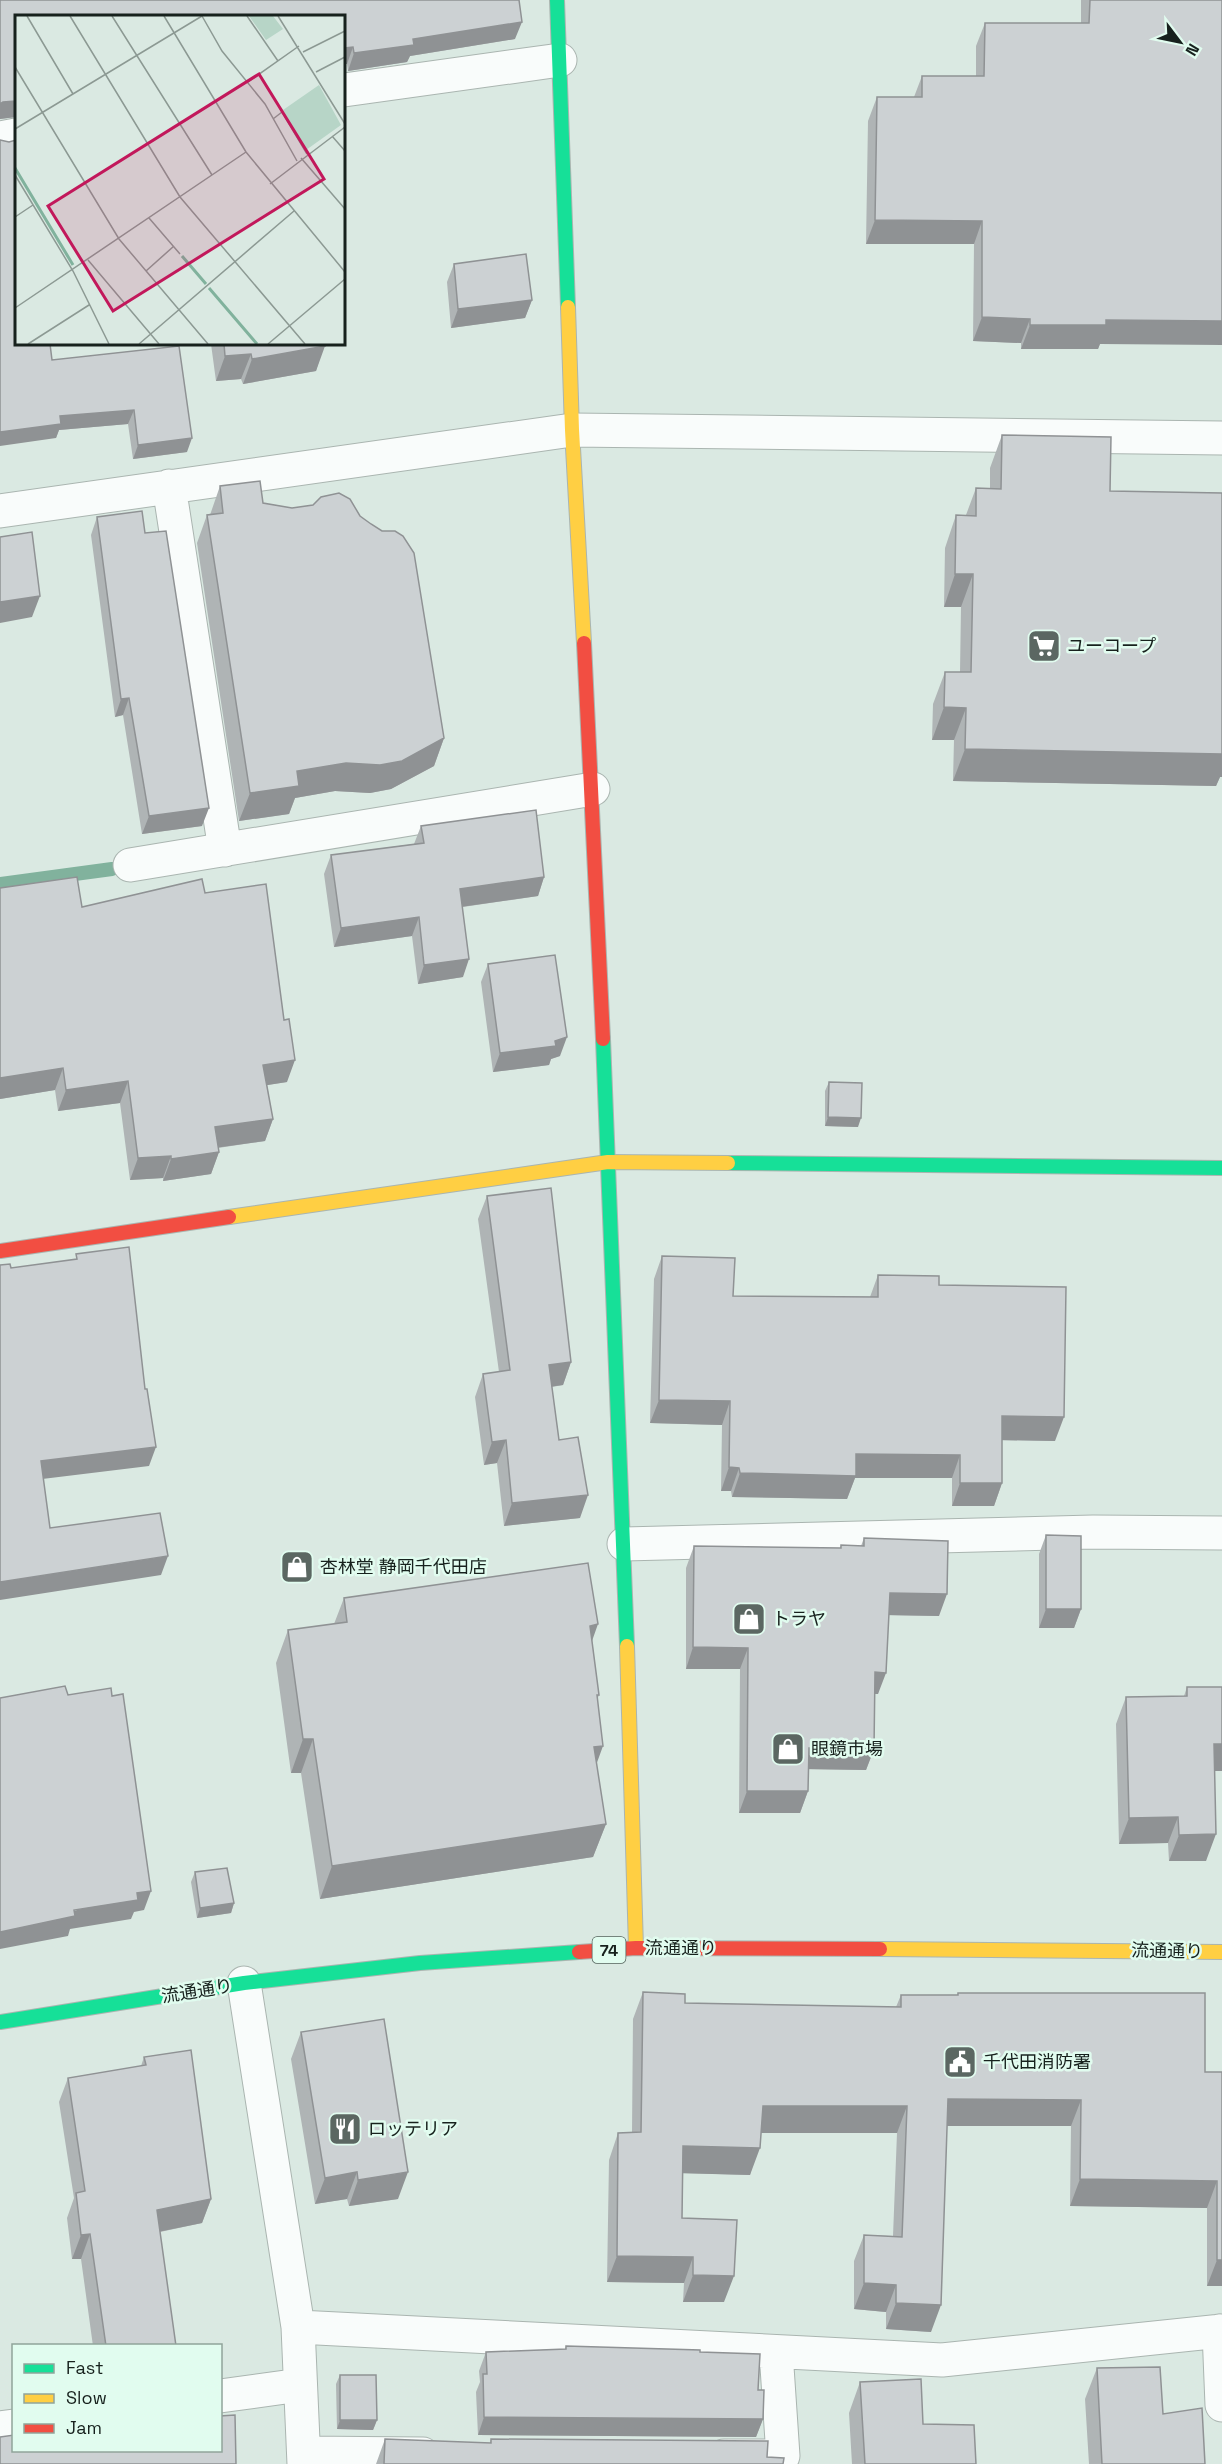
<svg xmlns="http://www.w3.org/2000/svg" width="1222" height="2464" viewBox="0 0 1222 2464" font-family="'Space Grotesk','Noto Sans JP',sans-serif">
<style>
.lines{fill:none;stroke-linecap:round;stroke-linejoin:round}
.stream{stroke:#81b29d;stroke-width:14}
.street-casing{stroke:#aab5b0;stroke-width:35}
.fast-casing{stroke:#aab5b0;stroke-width:16}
.slow-casing{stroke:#aab5b0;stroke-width:16}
.jam-casing{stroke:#aab5b0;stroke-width:16}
.street{stroke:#f9fcfb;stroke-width:33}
.fast{stroke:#16e098;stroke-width:14}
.slow{stroke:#ffcf43;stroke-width:14}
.jam{stroke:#f24e42;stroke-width:14}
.wall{fill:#afb4b5}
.shaded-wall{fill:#8f9294}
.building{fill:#ccd1d3;stroke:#8f9294;stroke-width:1.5}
.labels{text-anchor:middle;stroke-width:5;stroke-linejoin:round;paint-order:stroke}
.shield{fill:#e1fcef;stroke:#54635c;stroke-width:1.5}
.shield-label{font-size:16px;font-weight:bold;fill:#17211d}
.poi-label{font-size:18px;fill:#17211d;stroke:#e1fcef;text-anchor:start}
.street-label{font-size:18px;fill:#17211d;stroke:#e1fcef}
.inset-river{fill:none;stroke:#81b29d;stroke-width:3}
.inset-road{fill:none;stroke:#8c9993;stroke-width:1.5}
.view{fill:#c2185b;fill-opacity:0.15;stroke:#c2185b;stroke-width:3}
.inset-edge{fill:none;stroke:#17211d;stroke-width:3}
</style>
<rect width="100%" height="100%" fill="#dae9e2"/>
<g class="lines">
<!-- stream -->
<path class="stream" d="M0,884L112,869"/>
<!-- street casing -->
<g class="street-casing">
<path id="street" d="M344,90L560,60
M0,138L16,135
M169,486L225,850
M0,511L572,430L1222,438
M130,865L593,789
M624,1544L1093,1532L1222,1533
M244,1983L298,2327L304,2464
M298,2327L942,2360L1222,2331
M1219,2331L1222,2405
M220,2396L300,2385
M0,2428L14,2426
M304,2453L423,2454
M724,2456H783L776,2352"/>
</g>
<!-- fast casing -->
<g class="fast-casing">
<path id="fast" d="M557,0L568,307
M603,1039L627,1646
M728,1163L1222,1168
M0,2022L244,1983L420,1963L579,1952"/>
</g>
<!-- slow casing -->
<g class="slow-casing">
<path id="slow" d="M568,307L572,430L584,643
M229,1217L608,1162L728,1163
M627,1646L636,1948
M880,1949L1222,1952"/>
</g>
<!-- jam casing -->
<g class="jam-casing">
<path id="jam" d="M584,643L603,1039
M0,1251L229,1217
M579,1952L636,1948L880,1949"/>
</g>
<!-- street -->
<use href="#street" class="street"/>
<!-- fast -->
<use href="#fast" class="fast"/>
<!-- slow -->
<use href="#slow" class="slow"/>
<!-- jam -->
<use href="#jam" class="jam"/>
</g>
<!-- wall -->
<path class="wall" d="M0,0L515,39L410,56L407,62L348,71L347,64L16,16V117L0,119Z
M1081,0H1222L1098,349H1021V343L973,341L974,244H866L868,121L877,97H914L922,76H976V46L985,23H1081Z
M454,264L532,300L525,318L451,328L447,282Z
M211,344H324L316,371L243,384L241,379L216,381Z
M179,346L187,452L133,459L128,424L59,430L56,438L52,360Z
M1002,435L1110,491L1222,493V777H1220L1216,786L953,781L954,740H932L933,704L945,672H960L961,607H944L945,548L956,515H966L976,488H990V468Z
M220,486L263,503L444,738L434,766L391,789L370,793L335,791L295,798L289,814L239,821L197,543L207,515H210Z
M97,517L145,533L202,826L142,834L123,715L115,717L91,535Z
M421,826L544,877L538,896L463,907V977L418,984L412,936L334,947L324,874L331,855L414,844Z
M0,888L82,907L205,893L287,1082L267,1085L273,1119L265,1141L218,1148L219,1152L211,1174L163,1181V1178L130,1180L120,1103L58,1111L55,1090L0,1099Z
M488,964L560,1056L551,1059L549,1065L493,1072L481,982Z
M829,1082L858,1127L825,1126V1091Z
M487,1196L571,1362L563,1385L552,1387L559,1440L580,1518L504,1526L497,1463L484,1465L475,1397L483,1374L499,1372L478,1219Z
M662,1256L733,1296L870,1297L878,1275L939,1285L1055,1441L1002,1440V1483L994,1506H952V1478H855L847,1499L732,1497L731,1491H721L722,1425L650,1423L654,1279Z
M1046,1535L1081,1609L1074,1628H1039V1554Z
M864,1538L939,1616L889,1615L878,1694H875L874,1749L866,1770L808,1769V1791L800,1813H739L740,1669H686V1568L694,1546L840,1548L841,1545L861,1546Z
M344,1598L592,1640L599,1695L597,1700L596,1764L606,1824L593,1857L320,1899L301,1773H291L276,1663L288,1630L334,1624Z
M1187,1687H1222V1771H1214L1206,1861H1169L1168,1843L1119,1844L1116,1724L1126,1697L1184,1696Z
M195,1872L234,1903L231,1913L197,1918L191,1882Z
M643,1992L685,2003L896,2007L901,1995H957L958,1993L1205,2072H1222V2286H1207V2208L1070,2206L1071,2126H947L931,2332L886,2329V2312L854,2309V2261L864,2235L893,2236L897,2133H761L750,2175L683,2173L682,2218L724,2302H683L684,2283L607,2282L609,2160L618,2133H632L633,2019Z
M301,2032L398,2199L349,2206L347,2199L315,2204L291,2059Z
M144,2057L211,2199L202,2223L160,2232L176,2346H93L81,2259H72L67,2218L74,2198L59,2102L68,2078L141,2066Z
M566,2346L700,2352L758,2390L763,2419L756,2437L478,2435L476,2392L480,2382L479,2371L486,2352L565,2349Z
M1097,2368L1163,2414L1205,2464H1089L1085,2399Z
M340,2375L377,2420L373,2430L337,2429L336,2384Z
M860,2382L976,2464H852L849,2413Z
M385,2439L490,2443L491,2439L767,2457L783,2464H376Z"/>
<!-- shaded-wall -->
<path class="shaded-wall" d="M522,22L515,39L410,56L407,62L348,71L354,53L413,39Z
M353,47L347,64H344V48Z
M16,101V117L0,119V104L3,102Z
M875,220L982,221L974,244H866Z
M532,300L525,318L451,328L458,309Z
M982,317L1030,319L1021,343L973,341Z
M1106,320L1222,321V345L1100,344L1098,349H1021L1030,325Z
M325,346L316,371L243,384L252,359Z
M251,354L241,379L216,381L225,356Z
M134,410L128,424L59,430L56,438L0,446V432L60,416Z
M192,438L187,452L133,459L138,445Z
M955,574H973L961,607H944Z
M40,596L32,617L0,623V602Z
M129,698L123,715L115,717L121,699Z
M944,707L966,708L954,740H932Z
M444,738L434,766L391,789L370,793L335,791L295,798L289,814L239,821L250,793L297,771L346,763Z
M965,749L1222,754V777H1220L1216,786L953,781Z
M209,808L202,826L142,834L149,816Z
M544,877L538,896L453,908L460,889Z
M419,917L412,936L334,947L341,928Z
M469,959L463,977L418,984L424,965Z
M567,1037L560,1056L551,1059L549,1065L493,1072L500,1053Z
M295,1060L287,1082L255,1087L263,1065Z
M63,1068L55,1090L0,1099V1078Z
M128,1081L120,1103L58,1111L66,1090Z
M828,1117L861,1118L858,1127L825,1126Z
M273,1119L265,1141L207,1149L215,1127Z
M219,1152L211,1174L163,1181L171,1159Z
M171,1156L163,1178L130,1180L138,1158Z
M571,1362L563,1385L541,1388L549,1365Z
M659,1400L730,1401L722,1425L650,1423Z
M1002,1416L1064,1417L1055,1441L993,1440Z
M506,1440L497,1463L484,1465L492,1442Z
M156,1447L149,1466L34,1480L41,1461Z
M856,1454L960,1455L952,1478H855L847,1499L732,1497L740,1473Z
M729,1467L739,1468L731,1491H721Z
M960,1483H1002L994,1506H952Z
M588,1495L580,1518L504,1526L512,1503Z
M168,1556L161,1575L0,1600V1582Z
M890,1593L947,1594L939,1616L882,1615Z
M1046,1609H1081L1074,1628H1039Z
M598,1624L586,1658L590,1626Z
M693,1647L748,1648L740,1669H686Z
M875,1672L886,1673L878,1694H868Z
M303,1739H313L301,1773H291Z
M1214,1744H1222V1771H1204Z
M603,1746L591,1779L594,1747Z
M809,1748L874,1749L866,1770L801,1769Z
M747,1791H808L800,1813H739Z
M1178,1817L1168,1843L1119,1844L1129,1818Z
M606,1824L593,1857L320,1899L332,1866Z
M1216,1834L1206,1861H1169L1179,1835Z
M151,1891L144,1910L134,1912L131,1919L70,1929L68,1936L0,1949V1932L137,1893Z
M234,1903L231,1913L197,1918L200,1908Z
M948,2099L1081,2100L1071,2126H939Z
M763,2106H907L897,2133H753Z
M683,2146L760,2148L750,2175L674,2173Z
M357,2172L347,2199L315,2204L325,2178Z
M408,2172L398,2199L349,2206L358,2180Z
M1080,2179L1217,2181L1207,2208L1070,2206Z
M211,2199L202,2223L148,2234L157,2210Z
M90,2234L81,2259H72L81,2235Z
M617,2256L693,2257L684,2283L607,2282Z
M1217,2260H1222V2286H1207Z
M693,2275L734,2276L724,2302H683Z
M864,2283L896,2285L886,2312L854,2309Z
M896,2303L941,2305L931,2332L886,2329Z
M484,2417L763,2419L756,2437L478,2435Z
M340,2420H377L373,2430L337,2429Z"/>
<!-- building -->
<path class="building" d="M0,0H519L522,22L413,39L414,45L354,53L353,47L344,48V16H16V101L3,102L0,104Z
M1090,0H1222V321L1106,320V325H1030V319L982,317V221L875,220L877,97H922V76H984L985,23H1089Z
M0,140L9,142L16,140V344H50L52,360L179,346L192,438L138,445L134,410L60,416L61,424L0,432Z
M526,254L532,300L458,309L454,264Z
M224,344H324L325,346L252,359L251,354L225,356Z
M1002,435L1111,437L1110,491L1222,493V754L965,749L966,708L944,707L945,672H971L973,574H955L956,515L976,516V488L1001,489Z
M260,481L263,503L292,508L313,505L321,497L339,493L350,499L360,516L371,524L382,531H395L403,536L414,553L444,738L402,761L380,765L346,763L297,771L299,786L250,793L207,515L223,513L220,486Z
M142,511L145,533L166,531L209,808L149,816L129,698L121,699L97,517Z
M32,532L40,596L0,602V537Z
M536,810L544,877L460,889L469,959L424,965L419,917L341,928L331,855L424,843L421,826Z
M77,877L82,907L202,879L205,893L266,884L284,1020L289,1019L295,1060L263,1065L273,1119L215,1127L219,1152L171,1159V1156L138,1158L128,1081L66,1090L63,1068L0,1078V888Z
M555,955L567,1037L555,1041L556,1046L500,1053L488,964Z
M829,1082L862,1083L861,1118L828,1117Z
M551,1188L571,1362L549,1365L559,1440L578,1437L588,1495L512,1503L506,1440L492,1442L483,1374L510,1370L487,1196Z
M129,1247L145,1389H147L156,1447L41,1461L50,1528L160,1513L168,1556L0,1582V1265L10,1264L11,1268L77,1259L76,1254Z
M662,1256L735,1258L733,1296L878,1297V1275L939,1276V1285L1066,1287L1064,1417L1002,1416V1483H960V1455L856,1454V1476L740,1473L739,1468L729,1467L730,1401L659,1400Z
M1046,1535L1081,1536V1609H1046Z
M864,1538L948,1541L947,1594L890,1593L886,1673L875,1672L874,1749L809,1748L808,1791H747L748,1648L693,1647L694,1546L841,1548V1545L864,1546Z
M588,1563L598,1624L590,1626L599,1695H597L603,1746L594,1747L606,1824L332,1866L313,1739H303L288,1630L347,1622L344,1598Z
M65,1686L68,1695L111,1688L112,1696L123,1694L151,1891L137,1893L138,1900L74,1910L75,1916L0,1932V1698Z
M1187,1687H1222V1744H1214L1216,1834L1179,1835L1178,1817L1129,1818L1126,1697L1187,1696Z
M227,1868L234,1903L200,1908L195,1872Z
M643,1992L685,1994V2003L901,2007V1995H958V1993H1205V2072H1222V2260H1217V2181L1080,2179L1081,2100L948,2099L941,2305L896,2303V2285L864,2283V2235L902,2237L907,2106H763L760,2148L683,2146L682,2218L737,2220L734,2276L693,2275V2257L617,2256L618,2133L641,2132Z
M384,2019L408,2172L358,2180L357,2172L325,2178L301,2032Z
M191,2050L211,2199L157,2210L176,2346H106L90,2234L81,2235L76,2193L85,2191L68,2078L146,2065L144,2057Z
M566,2346L700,2350V2352L760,2354L758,2390H764L763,2419L484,2417L483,2374H487L486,2352L566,2349Z
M1160,2367L1163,2414L1202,2408L1205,2464H1102L1097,2368Z
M340,2375H376L377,2420H340Z
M921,2379L923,2424L974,2425L976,2464H865L860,2382Z
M235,2415L236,2464H0V2437L14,2435V2451H220V2416Z
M385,2439L491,2443V2439L768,2441L767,2457L784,2458L783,2464H384Z"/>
<!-- icons -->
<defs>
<g id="supermarket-square" transform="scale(1.725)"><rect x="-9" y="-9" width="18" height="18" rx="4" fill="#5b6762" stroke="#e1fcef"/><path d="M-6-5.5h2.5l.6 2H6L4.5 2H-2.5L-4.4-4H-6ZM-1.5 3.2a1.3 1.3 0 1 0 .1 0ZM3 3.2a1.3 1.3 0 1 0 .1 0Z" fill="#fff"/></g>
<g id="shop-square" transform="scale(1.725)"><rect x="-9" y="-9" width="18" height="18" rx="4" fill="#5b6762" stroke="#e1fcef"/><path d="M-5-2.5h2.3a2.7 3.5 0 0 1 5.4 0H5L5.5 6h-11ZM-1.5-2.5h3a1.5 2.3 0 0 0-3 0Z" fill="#fff"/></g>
<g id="civic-square" transform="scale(1.725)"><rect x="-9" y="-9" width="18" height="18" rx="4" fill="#5b6762" stroke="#e1fcef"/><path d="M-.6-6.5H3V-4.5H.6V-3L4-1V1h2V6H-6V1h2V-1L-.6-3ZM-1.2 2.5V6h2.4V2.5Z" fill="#fff"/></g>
<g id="restaurant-square" transform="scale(1.725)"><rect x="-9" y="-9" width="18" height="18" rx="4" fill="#5b6762" stroke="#e1fcef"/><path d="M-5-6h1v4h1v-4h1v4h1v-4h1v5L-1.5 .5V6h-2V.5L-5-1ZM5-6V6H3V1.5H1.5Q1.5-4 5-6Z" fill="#fff"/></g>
</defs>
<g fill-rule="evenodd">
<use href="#supermarket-square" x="1044" y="646"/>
<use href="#shop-square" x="297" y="1567"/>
<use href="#shop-square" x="749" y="1619"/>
<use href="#shop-square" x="788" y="1749"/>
<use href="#civic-square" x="960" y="2062"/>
<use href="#restaurant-square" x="345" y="2129"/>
</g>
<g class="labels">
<!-- shield labels -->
<rect class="shield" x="592.5" y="1937" width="33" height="26" rx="4.5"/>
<g class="shield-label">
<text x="609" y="1956">74</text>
</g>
<!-- poi labels -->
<g class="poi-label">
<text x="1067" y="652">ユーコープ</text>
<text x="320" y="1573">杏林堂 静岡千代田店</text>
<text x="772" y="1625">トラヤ</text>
<text x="811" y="1755">眼鏡市場</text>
<text x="983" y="2068">千代田消防署</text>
<text x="368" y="2135">ロッテリア</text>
</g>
<!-- street labels -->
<g class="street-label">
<text x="681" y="1954">流通通り</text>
<text transform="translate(1167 1951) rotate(1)" y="6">流通通り</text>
<text transform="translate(197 1991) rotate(-9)" y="6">流通通り</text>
</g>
</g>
<!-- overview -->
<g transform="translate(15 15)">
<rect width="330" height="330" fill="#dae9e2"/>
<path d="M234,1H258L268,14L251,25ZM304,70L326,110L291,135L268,95Z" fill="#b7d5c7"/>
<path class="inset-river" d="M0,153L58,250M167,241L191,269M194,273L242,329"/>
<path class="inset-road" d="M12,1L58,79M55,1L165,182L290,329M97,1L197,160M149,1L231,137L330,257M187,1L207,36L250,89L282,146M232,1L263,46M263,1L330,109M288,37L330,16M0,52L104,224L193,329M301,57L330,42M233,67L284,31M258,104L267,97L292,139M0,114L187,1M317,121L330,136M286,143L330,194M0,160L58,256L94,329M255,169L330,112M0,202L18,190M134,203L165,239M73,245L144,329M131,256L159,231M0,293L231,137M13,329L74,290M124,329L279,196M253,329L330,264"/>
<path class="view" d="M244,59L309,164L98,296L33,191Z"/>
<rect width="330" height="330" class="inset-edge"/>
</g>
<!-- legend -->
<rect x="12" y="2344" width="210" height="108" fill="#e1fcef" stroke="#90a49b" stroke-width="1.5"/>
<rect x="24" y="2364" width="30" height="9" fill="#16e098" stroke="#90a49b" stroke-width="1.5"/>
<text x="66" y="2374" font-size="18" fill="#17211d">Fast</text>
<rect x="24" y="2394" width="30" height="9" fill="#ffcf43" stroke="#90a49b" stroke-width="1.5"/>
<text x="66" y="2404" font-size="18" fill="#17211d">Slow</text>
<rect x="24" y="2424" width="30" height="9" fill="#f24e42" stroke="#90a49b" stroke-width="1.5"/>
<text x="66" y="2434" font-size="18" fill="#17211d">Jam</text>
<!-- north arrow -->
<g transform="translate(1180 42) rotate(122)" stroke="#e1fcef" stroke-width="4.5" paint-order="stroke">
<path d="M0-4.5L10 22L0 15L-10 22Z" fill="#17211d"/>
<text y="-9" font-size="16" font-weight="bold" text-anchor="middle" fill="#17211d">N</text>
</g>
</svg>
